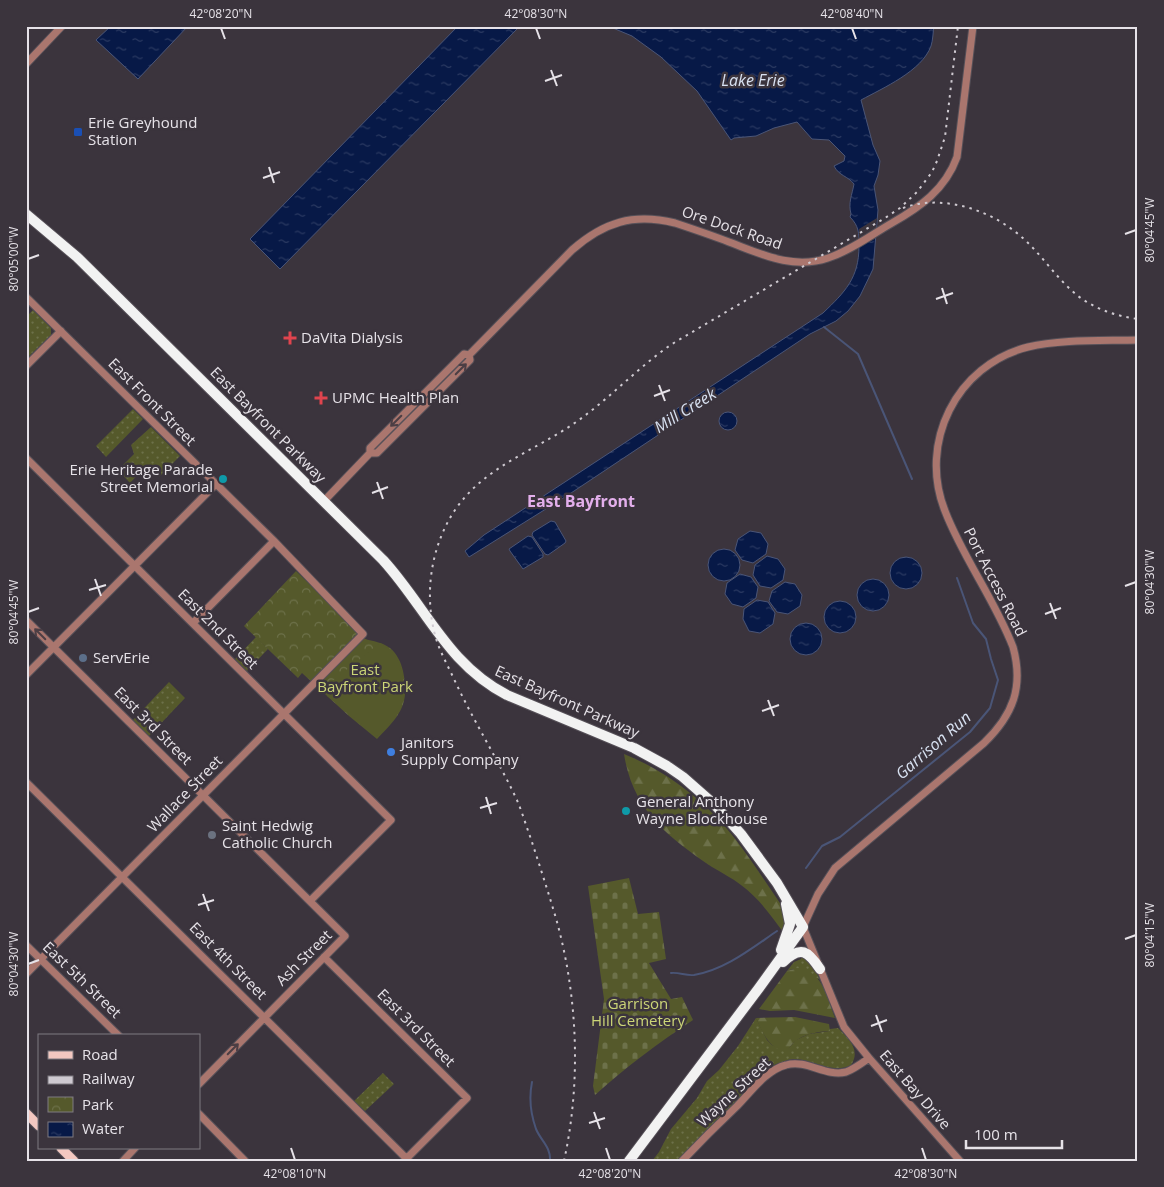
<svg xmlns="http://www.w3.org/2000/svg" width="1164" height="1187" viewBox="0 0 1164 1187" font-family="'Open Sans',sans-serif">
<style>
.grass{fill:url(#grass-dots)}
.forest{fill:url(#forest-firs)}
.cemetery{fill:url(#cemetery-stones)}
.park{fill:url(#park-crowns)}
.pitch{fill:#55592b}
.water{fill:url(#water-ripples);stroke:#4a5577}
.pier{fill:#3b343d}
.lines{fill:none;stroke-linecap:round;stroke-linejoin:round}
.stream{stroke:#4a5577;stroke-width:2}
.minor-casing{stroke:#565058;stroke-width:9}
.major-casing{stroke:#565058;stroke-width:11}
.highway-casing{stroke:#565058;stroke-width:12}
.minor{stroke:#aa766e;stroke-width:7}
.major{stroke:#f3c8c1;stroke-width:9}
.highway{stroke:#f2f2f2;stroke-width:10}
.rail{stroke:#cfcad1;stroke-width:2;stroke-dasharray:2.5 5;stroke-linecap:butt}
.oneway{stroke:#4c3e44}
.ticks{fill:none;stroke:#e6e2e8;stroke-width:2}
.transit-dot{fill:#1a4fb4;stroke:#3b343d;stroke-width:2}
.health-dot{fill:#e0444e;stroke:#3b343d;stroke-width:2}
.culture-dot{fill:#0f9aa8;stroke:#3b343d;stroke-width:2}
.service-dot{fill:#5c6f8a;stroke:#3b343d;stroke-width:2}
.shop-dot{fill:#3f7fe0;stroke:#3b343d;stroke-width:2}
.worship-dot{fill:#6b7280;stroke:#3b343d;stroke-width:2}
.labels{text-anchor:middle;stroke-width:5;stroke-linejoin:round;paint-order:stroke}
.poi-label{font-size:15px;fill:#e6e2e8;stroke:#3b343d;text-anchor:start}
.street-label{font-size:15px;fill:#e6e2e8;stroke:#3b343d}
.park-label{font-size:15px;fill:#ccd677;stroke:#3b343d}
.water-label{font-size:16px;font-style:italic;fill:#d8e1f1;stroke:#3b343d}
.neighbourhood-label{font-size:16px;font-weight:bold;fill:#e3afec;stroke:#3b343d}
.neatline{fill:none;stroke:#e6e2e8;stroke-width:2}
.ticks-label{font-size:12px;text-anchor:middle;fill:#e6e2e8}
</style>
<defs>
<pattern id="grass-dots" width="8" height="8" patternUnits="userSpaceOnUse" patternTransform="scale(1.25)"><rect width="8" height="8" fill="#55592b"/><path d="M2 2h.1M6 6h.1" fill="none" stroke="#6d714a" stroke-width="1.8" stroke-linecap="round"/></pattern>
<pattern id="forest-firs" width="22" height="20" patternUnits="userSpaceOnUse" patternTransform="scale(1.25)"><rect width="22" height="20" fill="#55592b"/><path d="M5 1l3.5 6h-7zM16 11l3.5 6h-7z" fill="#6d714a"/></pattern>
<pattern id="cemetery-stones" width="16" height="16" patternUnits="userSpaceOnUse" patternTransform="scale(1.25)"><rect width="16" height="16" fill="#55592b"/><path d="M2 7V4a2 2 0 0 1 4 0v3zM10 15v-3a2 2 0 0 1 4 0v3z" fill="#6d714a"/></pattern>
<pattern id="park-crowns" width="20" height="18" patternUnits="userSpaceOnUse" patternTransform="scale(1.25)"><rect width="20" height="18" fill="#55592b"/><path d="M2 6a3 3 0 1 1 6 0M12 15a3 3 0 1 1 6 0" fill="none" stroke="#6d714a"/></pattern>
<pattern id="water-ripples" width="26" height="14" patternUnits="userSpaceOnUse" patternTransform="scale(1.25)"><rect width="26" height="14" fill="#071947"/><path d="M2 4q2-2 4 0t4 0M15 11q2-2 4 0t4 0" fill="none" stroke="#2b3a62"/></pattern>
</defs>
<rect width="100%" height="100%" fill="#3b343d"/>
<!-- grass -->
<path class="grass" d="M33,310L51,328V335L26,359V317Z
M133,409L143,419L106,457L96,446Z
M151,427L180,456L159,477L147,465L130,483L118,470L134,454L131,445Z
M256,637L268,649L247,671L235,659Z
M169,682L185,698L149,736L133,720Z
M801,956C813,961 817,974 822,985L819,979L793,969L787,971L794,962L801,959Z
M756,1018L767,1040L772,1045L781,1049H788L796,1040L809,1034L830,1031V1029L838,1028C849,1039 861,1050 851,1065C831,1075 812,1058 793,1059C786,1060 780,1063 774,1065L678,1161H652L659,1152L671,1129L697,1098L707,1081L719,1070L738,1046Z
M383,1073L394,1084L365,1111L354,1101Z"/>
<!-- forest -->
<path class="forest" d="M624,754C667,771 708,803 736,840C753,862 768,886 784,909L786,915L784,933C771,916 759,898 741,885C732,878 722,873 712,867C668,837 633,811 624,754Z
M798,968C824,973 827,997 835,1018L794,1010L770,1011L759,1009L787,971Z
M795,1017L829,1024L830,1031C814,1032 795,1035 787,1052C769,1049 763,1033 756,1018Z"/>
<!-- cemetery -->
<path class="cemetery" d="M629,878L638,914L659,912L666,959L649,963L671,999L682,997L693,1020C658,1043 626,1067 595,1095L593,1086L604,999L588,886Z"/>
<!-- park -->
<path class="park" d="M296,571L355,628C363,645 375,637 390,648C397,654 401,662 403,671C410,705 400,715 377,739L349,716L302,673L298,678L244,626Z"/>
<!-- pitch -->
<path class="pitch" d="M380,643C384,645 388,647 390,650C404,663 408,693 400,710C395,720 385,728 377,736L327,696L325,687Z"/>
<!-- water -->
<path class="water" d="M111,26H188L138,79L96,40Z
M458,26H520L280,269L250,239Z
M608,26H934C933,32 933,40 931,46C922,71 883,88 861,100L873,145L880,161L878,175L874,186L878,210L873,269L860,296L848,311L836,321L810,334L565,497L469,557L465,551L484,535L823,313C845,292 859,278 859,246C859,233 859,226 850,217L851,214C848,203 852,195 854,184C848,176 839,176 834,166L844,161L845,156L829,140L812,139L797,122L774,128L756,136L734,138L731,140L697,91L661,57L632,36Z
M719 421a9 9 0 1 1 18 0a9 9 0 1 1-18 0Z
M551,521L555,522L566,541L565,543L548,555L545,554L532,535L533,532Z
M750,531L761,533L768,544L766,554L753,563L742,560L735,550L738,539Z
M528,536L532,537L543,554V557L523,569L510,551L509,549Z
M708 565a16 16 0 1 1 32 0a16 16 0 1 1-32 0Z
M767,556L778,559L785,569L783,580L771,588L760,586L753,575L755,565Z
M890 573a16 16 0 1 1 32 0a16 16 0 1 1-32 0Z
M740,574L751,577L758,587L756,598L743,607L732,604L725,594L727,583Z
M857 595a16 16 0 1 1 32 0a16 16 0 1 1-32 0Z
M785,582L795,584L802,595L800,606L788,614L777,612L769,601L772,591Z
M757,600L768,602L775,613L773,624L760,633L749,631L743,619L744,609Z
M824 617a16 16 0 1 1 32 0a16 16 0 1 1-32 0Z
M790 639a16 16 0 1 1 32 0a16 16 0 1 1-32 0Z"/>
<!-- pier -->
<path class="pier" d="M877,218L875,239L859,247V229Z"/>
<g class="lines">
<!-- stream -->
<path class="stream" d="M824,327L858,354L912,479
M806,868L822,846L840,837L970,732L990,708L998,680L991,659L986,639L973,623L957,578
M671,973C679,972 686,976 694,975C725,970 752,948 777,931
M532,1082C529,1097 531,1115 536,1129C541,1141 551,1147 550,1161"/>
<!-- minor casing -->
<g class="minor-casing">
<path id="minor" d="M26,64L62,26
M26,297L274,541L363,634L26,974
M26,366L61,331
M370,453H377L470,360L469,355L473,351L572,250C604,222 633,213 675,223C693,229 711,235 729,242C761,254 793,270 828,258C850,251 871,235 892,223C920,207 945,190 957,157L973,26
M370,453V448L464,354L469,355
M26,458L391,820L310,901
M324,501L370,453
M26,620L345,936L199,1084
M193,623L274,541
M26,675L216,484
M26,782L409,1161
M26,945L119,1036
M324,957L467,1098L404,1161
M199,1114L245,1161
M123,1161L135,1148
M682,1161C700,1142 718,1124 737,1106C750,1093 766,1070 786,1065C807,1059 825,1077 846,1072C854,1069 862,1063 869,1058
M960,1161L869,1058L844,1027L803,927L818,894L835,868L984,743C1013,715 1024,687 1013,647C995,600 963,558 945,511C918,443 956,365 1028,347C1061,339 1103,341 1138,340"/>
</g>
<!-- major casing -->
<g class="major-casing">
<path id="major" d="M26,1113L39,1126
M61,1148L74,1161"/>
</g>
<!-- highway casing -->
<g class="highway-casing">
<path id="highway" d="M26,214L77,257L383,560C426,607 447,664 507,695L634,748L667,766L683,777L716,806L741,834L777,883L803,927L759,988L629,1161
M781,950L790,924L786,904
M783,962C801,945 808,951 820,969"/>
</g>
<!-- minor -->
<use href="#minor" class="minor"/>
<!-- major -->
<use href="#major" class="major"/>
<!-- highway -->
<use href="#highway" class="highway"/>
<!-- rail -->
<path class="rail" d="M903,208C944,193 995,211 1026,241C1044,258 1058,280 1078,296C1095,309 1116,316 1138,319
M564,1161C581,1083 578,999 557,922C549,894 540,867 531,839C526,826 522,811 516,798C497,758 473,720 454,679C447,664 439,650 435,635C424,593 431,546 455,510C486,464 541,449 583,417C614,394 640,366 672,344L885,218L900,208L917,192L932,172L937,161L945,137L958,26"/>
</g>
<!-- one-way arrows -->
<defs><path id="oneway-shaft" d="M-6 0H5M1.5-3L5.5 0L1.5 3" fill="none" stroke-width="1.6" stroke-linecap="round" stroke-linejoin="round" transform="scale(1.25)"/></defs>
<g class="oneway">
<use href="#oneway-shaft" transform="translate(461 369) rotate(-45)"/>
<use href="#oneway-shaft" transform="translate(396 421) rotate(135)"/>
<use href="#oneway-shaft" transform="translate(40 634) rotate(-135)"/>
<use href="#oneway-shaft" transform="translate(233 1049) rotate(-45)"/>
</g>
<!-- ticks -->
<path class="ticks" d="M221,28L225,39M536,28L540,39M852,28L856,39M551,70L557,86M545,81L562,75M269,167L274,183M263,178L280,172M1125,234L1136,230M28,259L39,255M942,288L947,304M936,299L953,293M659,385L665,401M654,396L670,390M377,482L383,499M372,493L388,487M95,579L101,596M1125,586L1136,582M89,590L106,585M1050,603L1056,619M28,612L39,608M1045,614L1061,608M768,700L774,716M762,711L779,705M486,797L491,814M480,808L497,803M203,894L209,911M198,905L214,900M1125,939L1136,935M28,964L39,960M876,1015L882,1032M871,1026L887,1020M594,1112L600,1129M589,1123L605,1118M291,1148L295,1160M606,1148L610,1160M922,1148L926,1160"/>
<!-- markers -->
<rect class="transit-dot" x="73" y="127" width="10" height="10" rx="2.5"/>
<g class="health-dot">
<path d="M287.5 330.5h5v5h5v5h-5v5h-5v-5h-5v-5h5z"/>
<path d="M318.5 390.5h5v5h5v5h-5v5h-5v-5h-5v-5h5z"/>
</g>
<g class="culture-dot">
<circle cx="223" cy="479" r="5"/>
<circle cx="626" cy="811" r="5"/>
</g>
<circle class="service-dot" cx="83" cy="658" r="5"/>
<circle class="shop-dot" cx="391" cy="752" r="5"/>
<circle class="worship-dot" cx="212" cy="835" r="5"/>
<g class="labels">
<!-- poi labels -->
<g class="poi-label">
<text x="88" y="128">Erie Greyhound<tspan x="88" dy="17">Station</tspan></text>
<text x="301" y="343">DaVita Dialysis</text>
<text x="332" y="403">UPMC Health Plan</text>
<text x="213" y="475" text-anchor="end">Erie Heritage Parade<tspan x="213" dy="17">Street Memorial</tspan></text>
<text x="93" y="663">ServErie</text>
<text x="401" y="748">Janitors<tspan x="401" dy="17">Supply Company</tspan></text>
<text x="636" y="807">General Anthony<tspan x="636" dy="17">Wayne Blockhouse</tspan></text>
<text x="222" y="831">Saint Hedwig<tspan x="222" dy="17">Catholic Church</tspan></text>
</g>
<!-- street labels -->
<g class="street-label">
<text transform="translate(732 228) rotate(19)" y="5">Ore Dock Road</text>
<text transform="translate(152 402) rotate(45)" y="5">East Front Street</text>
<text transform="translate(268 425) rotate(45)" y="5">East Bayfront Parkway</text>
<text transform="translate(995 582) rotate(63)" y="5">Port Access Road</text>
<text transform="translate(218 629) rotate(45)" y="5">East 2nd Street</text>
<text transform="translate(567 702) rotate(24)" y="5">East Bayfront Parkway</text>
<text transform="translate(153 726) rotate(45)" y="5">East 3rd Street</text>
<text transform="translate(185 794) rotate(-46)" y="5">Wallace Street</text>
<text transform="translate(304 958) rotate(-45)" y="5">Ash Street</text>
<text transform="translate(228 961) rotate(45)" y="5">East 4th Street</text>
<text transform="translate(82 980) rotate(44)" y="5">East 5th Street</text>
<text transform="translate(416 1028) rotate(45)" y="5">East 3rd Street</text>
<text transform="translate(915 1090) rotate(49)" y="5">East Bay Drive</text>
<text transform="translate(734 1092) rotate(-43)" y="5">Wayne Street</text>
</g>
<!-- park labels -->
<g class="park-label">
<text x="365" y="675">East<tspan x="365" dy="17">Bayfront Park</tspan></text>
<text x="638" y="1009">Garrison<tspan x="638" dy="17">Hill Cemetery</tspan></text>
</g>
<!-- water labels -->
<g class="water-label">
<text x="753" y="86">Lake Erie</text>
<text transform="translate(685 410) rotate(-32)" y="6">Mill Creek</text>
<text transform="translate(933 745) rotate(-41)" y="6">Garrison Run</text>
</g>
<!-- neighbourhood labels -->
<g class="neighbourhood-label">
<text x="581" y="507">East Bayfront</text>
</g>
</g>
<!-- border -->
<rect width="1164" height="1187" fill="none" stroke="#3b343d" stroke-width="55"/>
<!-- legend -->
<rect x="38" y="1034" width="162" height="115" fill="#3b343d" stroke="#7f7a81"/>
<rect x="48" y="1051" width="25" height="8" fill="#f3c8c1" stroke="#7f7a81"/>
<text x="82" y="1060" font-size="15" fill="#e6e2e8">Road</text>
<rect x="48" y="1076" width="25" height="8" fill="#cfcad1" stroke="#7f7a81"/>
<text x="82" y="1084" font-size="15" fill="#e6e2e8">Railway</text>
<rect x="48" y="1097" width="25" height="15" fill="url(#park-crowns)" stroke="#7f7a81"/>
<text x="82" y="1110" font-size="15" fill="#e6e2e8">Park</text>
<rect x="48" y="1122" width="25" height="15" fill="url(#water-ripples)" stroke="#7f7a81"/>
<text x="82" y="1134" font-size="15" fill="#e6e2e8">Water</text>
<!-- scale -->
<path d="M966 1140v8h96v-8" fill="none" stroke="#e6e2e8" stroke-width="2.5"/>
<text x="974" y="1140" font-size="15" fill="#e6e2e8" stroke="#3b343d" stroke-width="4" paint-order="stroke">100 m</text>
<rect x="28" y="28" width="1108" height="1132" class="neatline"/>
<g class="ticks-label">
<text x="221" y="18">42°08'20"N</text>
<text x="536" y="18">42°08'30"N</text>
<text x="852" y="18">42°08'40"N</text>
<text transform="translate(1150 230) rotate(-90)" y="4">80°04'45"W</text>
<text transform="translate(14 259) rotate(-90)" y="4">80°05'00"W</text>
<text transform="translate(1150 582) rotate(-90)" y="4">80°04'30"W</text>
<text transform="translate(14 612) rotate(-90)" y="4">80°04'45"W</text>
<text transform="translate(1150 935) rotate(-90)" y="4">80°04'15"W</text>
<text transform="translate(14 964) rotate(-90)" y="4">80°04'30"W</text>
<text x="295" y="1178">42°08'10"N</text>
<text x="610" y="1178">42°08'20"N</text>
<text x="926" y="1178">42°08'30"N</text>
</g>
</svg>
